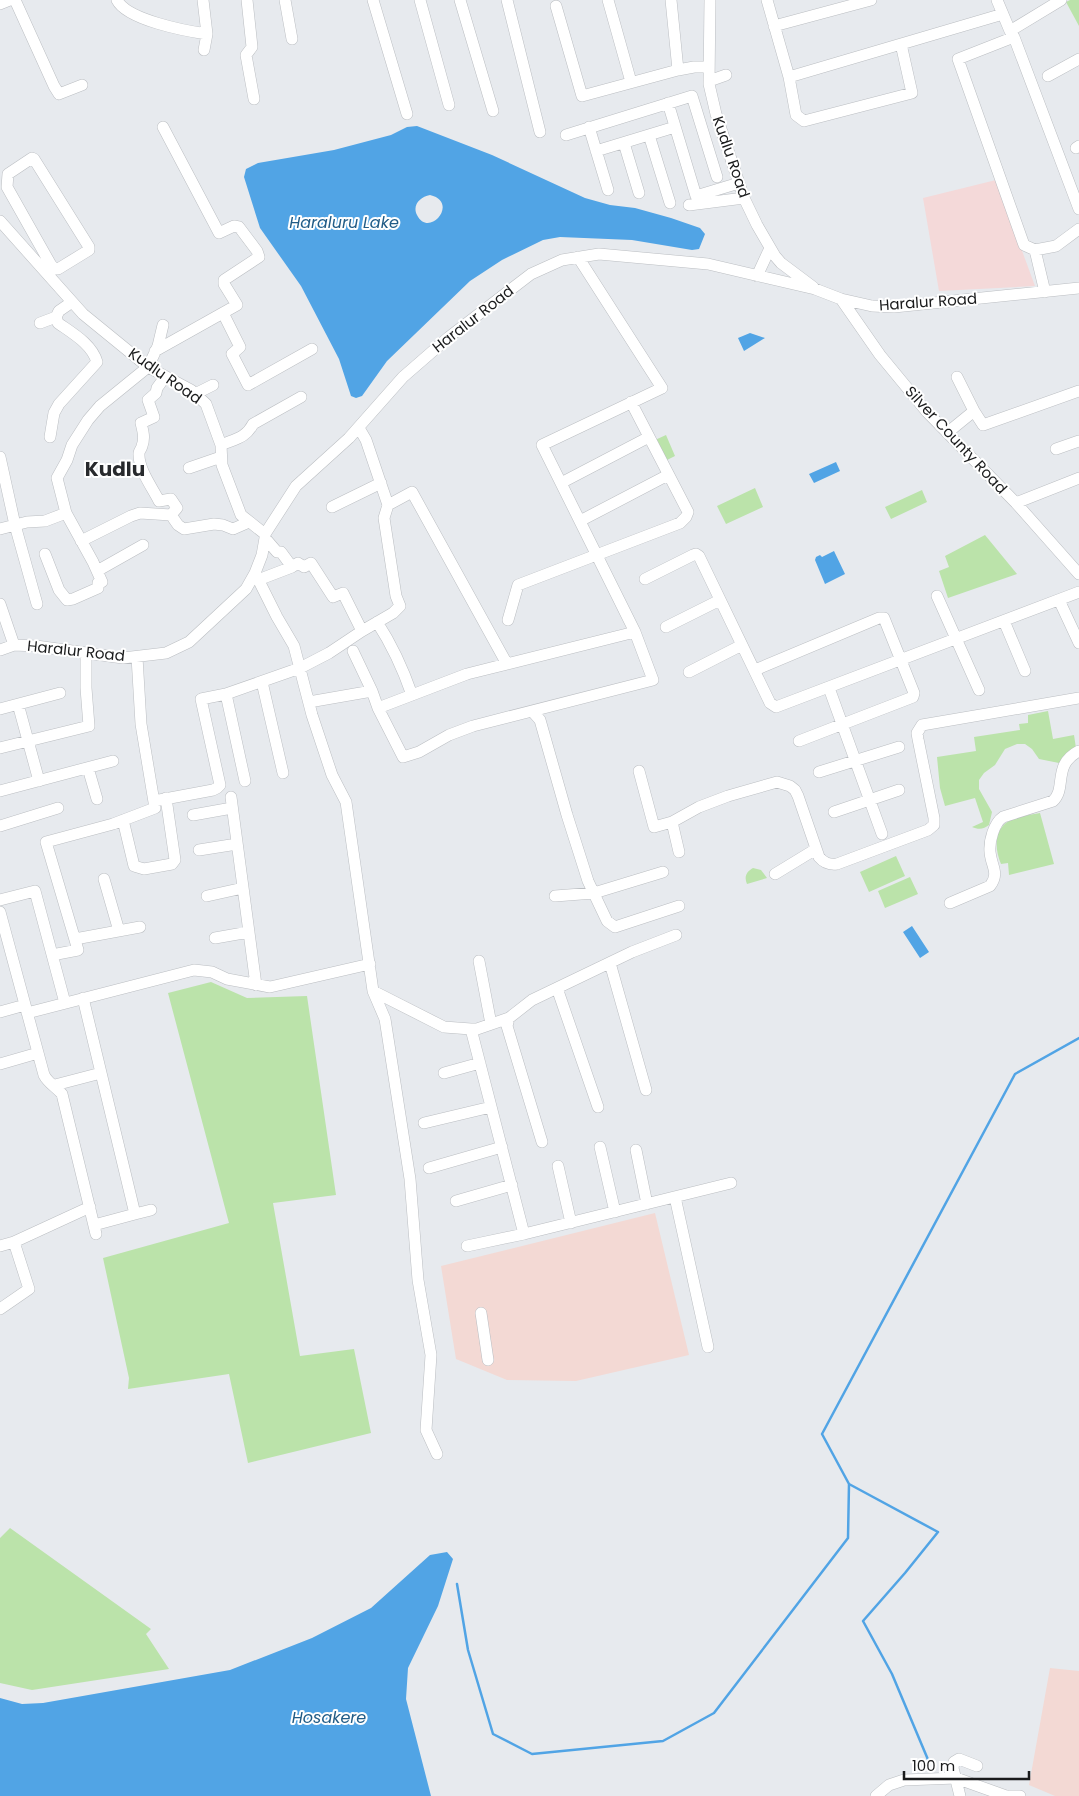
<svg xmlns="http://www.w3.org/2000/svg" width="1079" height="1796" viewBox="0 0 1079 1796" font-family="Poppins,sans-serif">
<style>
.commercial{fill:#f4d9d9}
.education{fill:#f3d9d4}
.green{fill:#bbe3aa}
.water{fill:#51a4e5;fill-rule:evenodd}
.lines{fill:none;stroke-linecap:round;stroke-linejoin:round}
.stream{stroke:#51a4e5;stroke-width:2.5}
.minor-casing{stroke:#bbbec2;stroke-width:12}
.minor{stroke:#fff;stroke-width:11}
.labels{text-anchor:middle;stroke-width:4;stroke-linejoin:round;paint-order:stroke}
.street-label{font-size:15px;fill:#1a1b1c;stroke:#fff}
.water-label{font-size:16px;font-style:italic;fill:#215c87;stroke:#fff}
.district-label{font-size:20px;font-weight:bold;fill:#282a2d;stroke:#fff}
</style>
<rect width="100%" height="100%" fill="#e7eaee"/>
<!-- commercial -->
<path class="commercial" d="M996,180L1035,286L939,291L923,198Z"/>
<!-- education -->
<path class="education" d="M655,1213L689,1355L576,1381L507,1380L456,1359L441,1266Z
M1050,1668L1079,1671V1796H1055L1029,1785Z"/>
<!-- green -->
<path class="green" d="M1070,0H1079V26L1066,2Z
M666,435L675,456L665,461L655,440Z
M755,488L763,507L726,524L717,506Z
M922,490L927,502L891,519L885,507Z
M985,535L1017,574L948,598L939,571L949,567L945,556Z
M1048,711L1053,739L1074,735L1076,748L1069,752L1059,763L1039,759L1032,749L1025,744H1017L1005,749L995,765L984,773L979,780V789L992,812L989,825C984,829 979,830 972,827L983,822L975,798L945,806L940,788L937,757L976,751L974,737L1020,730L1019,724L1028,723V715Z
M1040,813L1054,864L1009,875L1008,863L1001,864C995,850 993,830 1009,821C1017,816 1031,815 1040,813Z
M896,856L905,876L869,892L860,872Z
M753,868L761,870L767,878L747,884C744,877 746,872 753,868Z
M910,877L918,894L885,908L878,891Z
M211,982L247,998L307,996L336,1195L273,1203L300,1356L354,1349L371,1433L248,1463L229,1374L128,1389L129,1378L103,1258L229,1223L168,993Z
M10,1528L151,1629L146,1634L169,1669L32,1690L0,1683V1538Z"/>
<!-- water -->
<path class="water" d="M417,126L492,155L585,198L610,205L635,208L671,218L700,228L705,234L699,249L692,250L632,240L560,237L543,240L502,260L470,281L387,361L362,396L356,398L351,396L339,359L301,286L260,228L244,177L246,169L258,163L334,150L391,135L407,127ZM430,195C460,202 429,239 417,215C412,205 420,197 430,195Z
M750,333L765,338L744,351L738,338Z
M836,462L840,471L814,483L809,474Z
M834,551L845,574L825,584L815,560L816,557L820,555L822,557Z
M912,926L929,952L920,958L903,932Z
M447,1552L453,1559L438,1606L408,1668L406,1699L431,1796H0V1698L22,1704L43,1703L230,1670L312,1638L371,1608L430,1555Z"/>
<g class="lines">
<!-- stream -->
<path class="stream" d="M457,1584L468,1650L493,1734L532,1754L663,1741L714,1713L848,1538L849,1484
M929,1762L892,1674L863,1621L905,1573L938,1532L849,1484L822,1434L1015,1074L1079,1038"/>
<!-- minor casing -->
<g class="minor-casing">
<path id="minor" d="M15,0L54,86L59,94L82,85
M117,0C127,20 186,31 207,34
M203,0L207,34L204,50
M247,0L252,47L246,55L254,99
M285,0L292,39
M373,0L407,114
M420,0L449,105
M460,0L493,111
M507,0L540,132
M608,0L631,82
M671,0L678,70
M710,0L709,84L716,114L744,198L757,225L775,256L781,263L813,287
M767,0L789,77L796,115L804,121L912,93L901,44
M997,0L1010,31L1061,0
M0,4L10,0
M556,6L582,96L678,70L694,67H709
M774,26L871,0
M1048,76L1079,59
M789,77L1003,14
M709,81L726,75
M668,103L696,196L739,183
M589,127L608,190
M566,135L692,96L717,177
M649,135L670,203
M624,143L639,193
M1076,148L1079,146
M596,151L675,127
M689,205L744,198
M1079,209L1014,37L958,59L1024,245L1035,250L1056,246L1079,229
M0,221L83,314L148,367L191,390L206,404L221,445L222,465L241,515L265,534
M1035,250L1045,292
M578,257L662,388L542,445L635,632L467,674L378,708L403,757L419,752L449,735L473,726L653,680L635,632
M44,270L51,265L7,187L8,174L32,158L34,159L89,247V250L58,269H55L51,265
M757,276L770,248
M841,299L880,355L927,412L1016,503L1079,574
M223,313L240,347L232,354L248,385L312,349
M40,323L56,317
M155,351L237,305L224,284V280L259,257L257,251L239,227L234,226L219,233L163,127
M165,377L157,388L156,393L148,400L154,417L141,423C143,431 145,438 142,446C141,450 140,449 139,453C138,469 152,487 159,501L171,499L177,508L171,515
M957,377L974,411
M195,394L213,385
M359,428L366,440L388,505L412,492L507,664
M947,433L974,411L983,425L1079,391
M50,437L54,413L59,404L97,362C92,344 72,333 58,323L56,317L59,311L72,302
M221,445C235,439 246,438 253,424L301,397
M1056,449L1079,441
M0,457L15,525L37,604
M189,468L221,457
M561,483L649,437
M1016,503L1079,478
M332,507L381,483
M580,521L668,475
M0,529L27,522L45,521L66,513
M265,538L277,552H281L292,567L298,563L304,567L311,563L333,597L343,593L362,631L393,613L400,606L396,596L384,518L388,505
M81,541L131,516L140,513L171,515L178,525L184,529L214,524L223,525L233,529L249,522
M45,554L59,590L67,600L73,599L98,588V583L102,582L93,562L66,513L57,478L67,460L72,445L88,420L100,406L148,367L158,346L163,325
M97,571L143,545
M255,573L277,617L294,646L312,715L332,775L346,802L373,991L385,1019L410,1179L418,1280L431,1355L426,1430L437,1454
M645,579L693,555L696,554L699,556L770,703L776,707L1079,592
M258,580L292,567
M937,596L979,690
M1059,600L1079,643
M0,604L14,645
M508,620L518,585L680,523L686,517L688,512L631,402
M1004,621L1025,671
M377,622C392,645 403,669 412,695
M666,627L720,600
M0,650L14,645L36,646L123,658L166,653L189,642L246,589L255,573L262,555L265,538V534L296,486L349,438L403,377L449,337L531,274L562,260L599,254L708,264L815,289L841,299L872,306L894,307L1079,288
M353,651L372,691
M755,670L879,618H884L914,693L913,697L799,741
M689,672L742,645
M262,682L283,773
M829,688L882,834
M226,694L245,781
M309,702L372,691L378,708
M18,704L39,781
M0,709L60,693
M532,711L540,720L567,815L588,881L607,921L615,927L679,906
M0,748L89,726L86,688V653
M88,768L97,799
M639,771L654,827L672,822L699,807L728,796L777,782L790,786L795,790L798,796L819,857C824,863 829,865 837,864L928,830L934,825V818L918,739L917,733L922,725L1079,698
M819,772L899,747
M0,791L113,761
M231,797L256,985
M154,801L213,790L217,788L220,785L201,699L226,694L300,668L329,653L362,631
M834,812L899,790
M193,815L232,808
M123,820L134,866L144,869L172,864L175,860L166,798
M672,822L679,852
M0,826L58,808
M199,850L237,844
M775,874L816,849
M104,879L119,931
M207,896L243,888
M555,896L594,893L663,872
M0,900L35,891L65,1003
M950,903L990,886C1000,873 991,866 990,852C989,841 994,823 1003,817L1053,801C1067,788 1052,765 1079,751
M0,912L44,1075C48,1083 56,1087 62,1094L96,1234
M215,938L249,932
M75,939L140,927
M52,955L78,950L46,842L113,824L155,808L141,724L137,657
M479,961L491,1024
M610,963L646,1090
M557,988L598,1107
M373,991L444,1027L471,1029L524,1234L731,1183
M83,998L135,1214L94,1225
M0,1012L25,1005
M27,1013L194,970L212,972L227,979L270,987L370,964
M509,1018L507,1026L542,1142
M471,1029H477L509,1018L532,1000L632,952L676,935
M0,1064L38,1053
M444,1073L480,1063
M55,1085L101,1073
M424,1123L491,1107
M600,1147L615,1212
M636,1150L647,1204
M558,1166L571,1223
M429,1168L502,1147
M675,1197L708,1347
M456,1201L512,1185
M135,1214L151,1210
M0,1246L14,1242L90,1207
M467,1246L524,1234
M0,1309L29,1289L14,1242
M481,1313L488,1360
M876,1796L889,1785L904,1780L956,1778L1006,1796
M960,1796L953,1768L954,1762L959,1759L977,1766
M1009,1796H1020"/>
</g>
<!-- minor -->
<use href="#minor" class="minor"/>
</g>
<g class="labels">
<!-- street labels -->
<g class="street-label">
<text transform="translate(731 157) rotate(71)" y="5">Kudlu Road</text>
<text transform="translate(928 302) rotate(-4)" y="5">Haralur Road</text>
<text transform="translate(473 319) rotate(-38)" y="5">Haralur Road</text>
<text transform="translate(165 376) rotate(35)" y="5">Kudlu Road</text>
<text transform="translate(956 440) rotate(47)" y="5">Silver County Road</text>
<text transform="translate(76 651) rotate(6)" y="5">Haralur Road</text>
</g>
<!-- water labels -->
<g class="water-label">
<text x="344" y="228">Haraluru Lake</text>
<text x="329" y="1723">Hosakere</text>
</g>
<!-- district labels -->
<g class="district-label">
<text x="115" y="476">Kudlu</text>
</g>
</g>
<!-- scale -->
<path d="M904 1771v8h125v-8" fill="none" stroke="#1a1b1c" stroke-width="2.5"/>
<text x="912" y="1771" font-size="15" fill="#1a1b1c" stroke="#ffffff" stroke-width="4" paint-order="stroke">100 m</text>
</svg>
